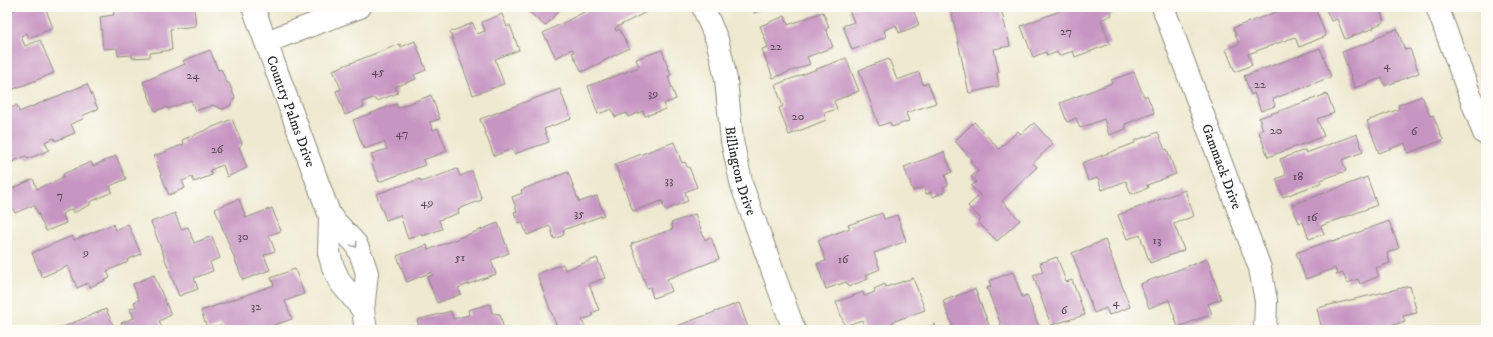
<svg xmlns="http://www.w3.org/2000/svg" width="1493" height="337" viewBox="0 0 1493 337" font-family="'IM FELL DW Pica',serif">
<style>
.building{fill:#c795c2}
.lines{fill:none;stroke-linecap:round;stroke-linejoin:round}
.minor-casing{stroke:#8c8a7e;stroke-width:24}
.minor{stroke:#fff;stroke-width:22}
.oneway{stroke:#a0a0a0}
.labels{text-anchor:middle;stroke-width:3.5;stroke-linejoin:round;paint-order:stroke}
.number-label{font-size:12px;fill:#524651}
.street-label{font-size:14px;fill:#2b2b2b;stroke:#fdfcf7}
</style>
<rect width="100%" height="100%" fill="#fdfcf7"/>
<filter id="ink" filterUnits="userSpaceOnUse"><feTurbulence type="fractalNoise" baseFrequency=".025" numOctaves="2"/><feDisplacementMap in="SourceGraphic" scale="8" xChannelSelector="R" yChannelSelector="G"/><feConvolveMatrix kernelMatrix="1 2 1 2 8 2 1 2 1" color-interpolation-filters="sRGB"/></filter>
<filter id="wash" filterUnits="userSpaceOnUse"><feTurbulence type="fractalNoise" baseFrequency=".012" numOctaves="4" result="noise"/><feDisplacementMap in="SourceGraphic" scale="16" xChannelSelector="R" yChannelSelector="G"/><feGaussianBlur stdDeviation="0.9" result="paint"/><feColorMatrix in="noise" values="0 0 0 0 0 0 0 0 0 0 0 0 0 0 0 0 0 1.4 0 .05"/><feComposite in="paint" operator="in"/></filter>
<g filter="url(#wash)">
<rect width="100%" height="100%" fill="#eee9d0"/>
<g id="blocks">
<!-- building -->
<path class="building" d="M22,7H45L53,28L29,38L27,33L21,36L25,46L40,40L54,73L14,89L12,86L7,88V13Z
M146,7H194L196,26L170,29L172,50L150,53V57L132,58V55L118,56L117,48L103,49L100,17L114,15L113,11Z
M530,7H562L545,26L527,10Z
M594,7H649L650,10L615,28L616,31L619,29L629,48L582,72L572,53L574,52L572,49L556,58L543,33Z
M752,7H769L754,13Z
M857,7H912L919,25L899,33L896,25L884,30L886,37L852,50L843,26L854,22L849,10Z
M959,7H979L981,13L1001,9L1010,46L994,49L999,72L997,73L999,86L969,93L951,9Z
M1070,7H1109L1112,15L1101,20L1110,44L1075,57L1073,51L1059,56L1057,52L1047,56L1046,52L1033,57L1021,26Z
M1289,7H1315L1326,36L1299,47L1295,37L1248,54L1252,65L1235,72L1226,49L1239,44L1233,28Z
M1325,7H1379L1384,22L1373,27L1374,28L1345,39L1337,19L1331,21Z
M823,12L829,27L826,29L833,47L807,57L810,64L773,78L762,49L768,47L760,26L785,16L788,25Z
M502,14L507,27L510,25L519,50L495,59L504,84L473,95L450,32L473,23L477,34L485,31L482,22Z
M1397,29L1405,50L1410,49L1419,73L1385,86L1382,78L1355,88L1342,52L1375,40L1374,38Z
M415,41L426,70L414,75L416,79L395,87L398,93L377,101L373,98L362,102L364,107L345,115L336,91L341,89L333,70L400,44L401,47Z
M1320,48L1331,77L1273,99L1275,106L1261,111L1254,93L1251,95L1244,76Z
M210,50L218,70L221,69L227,83H229L235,98L230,106L222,109L213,105L195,111L191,100L168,109L167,107L155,111L143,82L185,64L183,61Z
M662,50L671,75L668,77L676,99L664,104L666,109L645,116L643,111L628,117L627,113L615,117L612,109L598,114L588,86L639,67L636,59Z
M846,58L859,91L834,101L837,109L824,113L826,120L789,135L779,108L783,106L775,85Z
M889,59L897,80L919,72L923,85L928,83L936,103L906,113L909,121L892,127L890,122L879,126L859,70Z
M1134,72L1144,97L1147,95L1154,113L1125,124L1126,129L1109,135L1104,119L1080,128L1076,118L1067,122L1060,103L1112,83L1111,80Z
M87,84L98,109L82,116L83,119L71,124L75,133L55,141L54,138L45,142L49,150L28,159L26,156L7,164V110L17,105L19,112Z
M560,89L571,119L544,129L549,142L514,154L512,149L494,156L480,119Z
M1327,94L1334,113L1317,119L1324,136L1268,157L1259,132L1263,130L1259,118Z
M431,95L440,119L430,122L433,130L438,128L447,151L423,160L425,165L379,182L372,164L374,161L371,154L387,149L384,142L364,149L353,120L396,104L398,108Z
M1422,96L1430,116L1433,115L1443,140L1408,153L1405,143L1379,153L1367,121L1399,109L1398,105Z
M232,119L242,143L239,147L247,168L227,177L223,165L210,170L212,175L194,182L192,177L182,181L185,188L169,195L154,156L184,144L182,140Z
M974,122L999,149L1018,131L1021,134L1034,123L1053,144L1033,163L1037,167L1002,201L1020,220L997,241L978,222L981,219L968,206L980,195L971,186L976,182L971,177L978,171L970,162L972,160L955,141Z
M1158,132L1165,150L1167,149L1176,174L1147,185L1148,188L1131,194L1126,181L1102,190L1098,178L1088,181L1082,163L1135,143L1134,141Z
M1357,134L1363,152L1342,160L1346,171L1320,180L1321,183L1283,197L1276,179L1286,175L1280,159L1305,150L1306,153Z
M674,142L682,163L685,162L687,167H689L697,187L685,192L688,201L665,210L662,201L633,211L615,164Z
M944,152L952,172L945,175L948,185L943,187L945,192L933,197L931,192L926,194L923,187L913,191L904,167Z
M116,156L126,179L110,186L112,192L90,202V205L73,213L72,209L62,214L66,223L46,231L34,205L15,213L7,196V191L33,179L37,189L64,177L63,174L91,162L93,166Z
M457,169L460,176L472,171L482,200L458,209L459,213L439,220L442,229L422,236L421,234L408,239L400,215L386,220L376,194L420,179L421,182Z
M568,172L579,202L597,196L604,215L563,230L564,235L554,239L550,226L527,235L522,222L518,223L514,212L517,211L512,197L522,193L521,190Z
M1367,177L1377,205L1321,226L1324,234L1309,239L1303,222L1299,223L1292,205Z
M1185,190L1194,216L1174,224L1184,250L1150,263L1140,235L1127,239L1118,215Z
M239,199L246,218L272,208L281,231L269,235L275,251L264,255L270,270L243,280L215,209Z
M175,213L181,229L188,227L194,243L212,236L220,258L210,262L213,271L194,278L198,289L179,296L151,222Z
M882,213L884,219L897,215L906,241L874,253L880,269L866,275L868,279L848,287L846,282L826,289L817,264L826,261L818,240L850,228L848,225Z
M695,214L705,240L711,237L719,259L667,279L672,291L653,298L650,287L647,288L631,244L673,229L671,223Z
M1389,221L1399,248L1387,253L1390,263L1376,268L1379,276L1360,284L1358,279L1347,283L1343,273L1337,275L1335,268L1306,279L1296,253L1332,240L1333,242Z
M498,223L509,253L491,260L496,274L458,288L461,294L437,303L427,277L433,275L432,272L407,282L397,256L427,245L428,250Z
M113,224L115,230L128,224L141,254L127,260L128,262L107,271L110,278L90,287L88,283L77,288L68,266L42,277L32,253L72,236L74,240Z
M1105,240L1130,307L1109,315L1106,308L1094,313L1072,253Z
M1057,257L1066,282L1072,280L1085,315L1051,325L1033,275L1043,272L1040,263Z
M597,258L605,278L589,284L599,310L592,313L593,316L582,320L586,330H558L537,274L563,264L565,270Z
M1207,259L1221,299L1208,304L1212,314L1178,327L1169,300L1149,308L1140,284Z
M295,269L304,294L285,301L292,319L274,325L275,329L272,330H223L221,325L208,330L201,311L274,285L271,278Z
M1013,272L1022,297L1027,295L1040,330H1003L987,288L991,287L989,281Z
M154,275L171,315L159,321L163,330H124L121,323L134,318L130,309L136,307L134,302L139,300L133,284Z
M913,278L925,310L892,322L895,330H865L862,320L845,326L836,302L863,292L864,296L875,292L874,289L885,284L886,287Z
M1410,286L1417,313L1403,316L1405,322L1392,325L1393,330H1371L1370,329L1322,330L1317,308Z
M975,289L991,330H954L943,301Z
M739,303L749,330H666Z
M490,304L492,313L500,314L504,330H420L417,320L451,311L453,319L469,315L468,310Z
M106,309L115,330H56Z
M935,324L937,330H921Z"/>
</g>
</g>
<g filter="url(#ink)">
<use href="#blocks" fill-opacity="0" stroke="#8c8a7e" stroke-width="1"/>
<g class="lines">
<!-- minor casing -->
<g class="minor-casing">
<g id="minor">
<path id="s1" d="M253,7L330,216L329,253L333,267L340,282L363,310"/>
<path id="s2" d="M703,7L717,40L722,60L726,80L732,141L742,186L794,330"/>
<path id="s3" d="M1163,7L1260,268L1266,301L1265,330"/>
<path d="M1437,7L1484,133"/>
<path d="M266,42L360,7"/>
<path d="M330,216L356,244L362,258L367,273L363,310L366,330"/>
</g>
</g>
<!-- minor -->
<use href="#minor" class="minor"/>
</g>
<!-- one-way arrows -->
<defs><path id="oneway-chevron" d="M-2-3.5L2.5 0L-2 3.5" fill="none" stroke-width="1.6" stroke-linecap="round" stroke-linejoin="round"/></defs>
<use class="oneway" href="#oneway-chevron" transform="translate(355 245) rotate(58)"/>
</g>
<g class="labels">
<!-- number labels -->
<g class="number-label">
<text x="1066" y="35">27</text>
<text x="776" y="50">22</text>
<text x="1387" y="69">4</text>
<text x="378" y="75">45</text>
<text x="193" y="79">24</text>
<text x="1260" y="88">22</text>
<text x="653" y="97">39</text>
<text x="798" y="120">20</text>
<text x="1276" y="134">20</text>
<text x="1414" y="135">6</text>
<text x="402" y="137">47</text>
<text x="217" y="153">26</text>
<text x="1298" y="180">18</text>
<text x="669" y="184">33</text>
<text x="60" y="199">7</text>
<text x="427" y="206">49</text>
<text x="579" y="217">35</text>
<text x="1312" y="221">16</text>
<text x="243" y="240">30</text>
<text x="1157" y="244">13</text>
<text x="86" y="256">9</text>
<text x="460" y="261">51</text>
<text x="843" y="263">16</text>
<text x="1116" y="306">4</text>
<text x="256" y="310">32</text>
<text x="1064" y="314">6</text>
</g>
<!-- street labels -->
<g class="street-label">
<text dy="5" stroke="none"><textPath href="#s1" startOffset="111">Country Palms Drive</textPath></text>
<text dy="5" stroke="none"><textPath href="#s3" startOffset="170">Gammack Drive</textPath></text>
<text dy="5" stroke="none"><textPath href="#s2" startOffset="169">Billington Drive</textPath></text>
</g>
</g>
<!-- margin -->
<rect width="1493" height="337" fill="none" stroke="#fdfcf7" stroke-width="24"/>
</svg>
